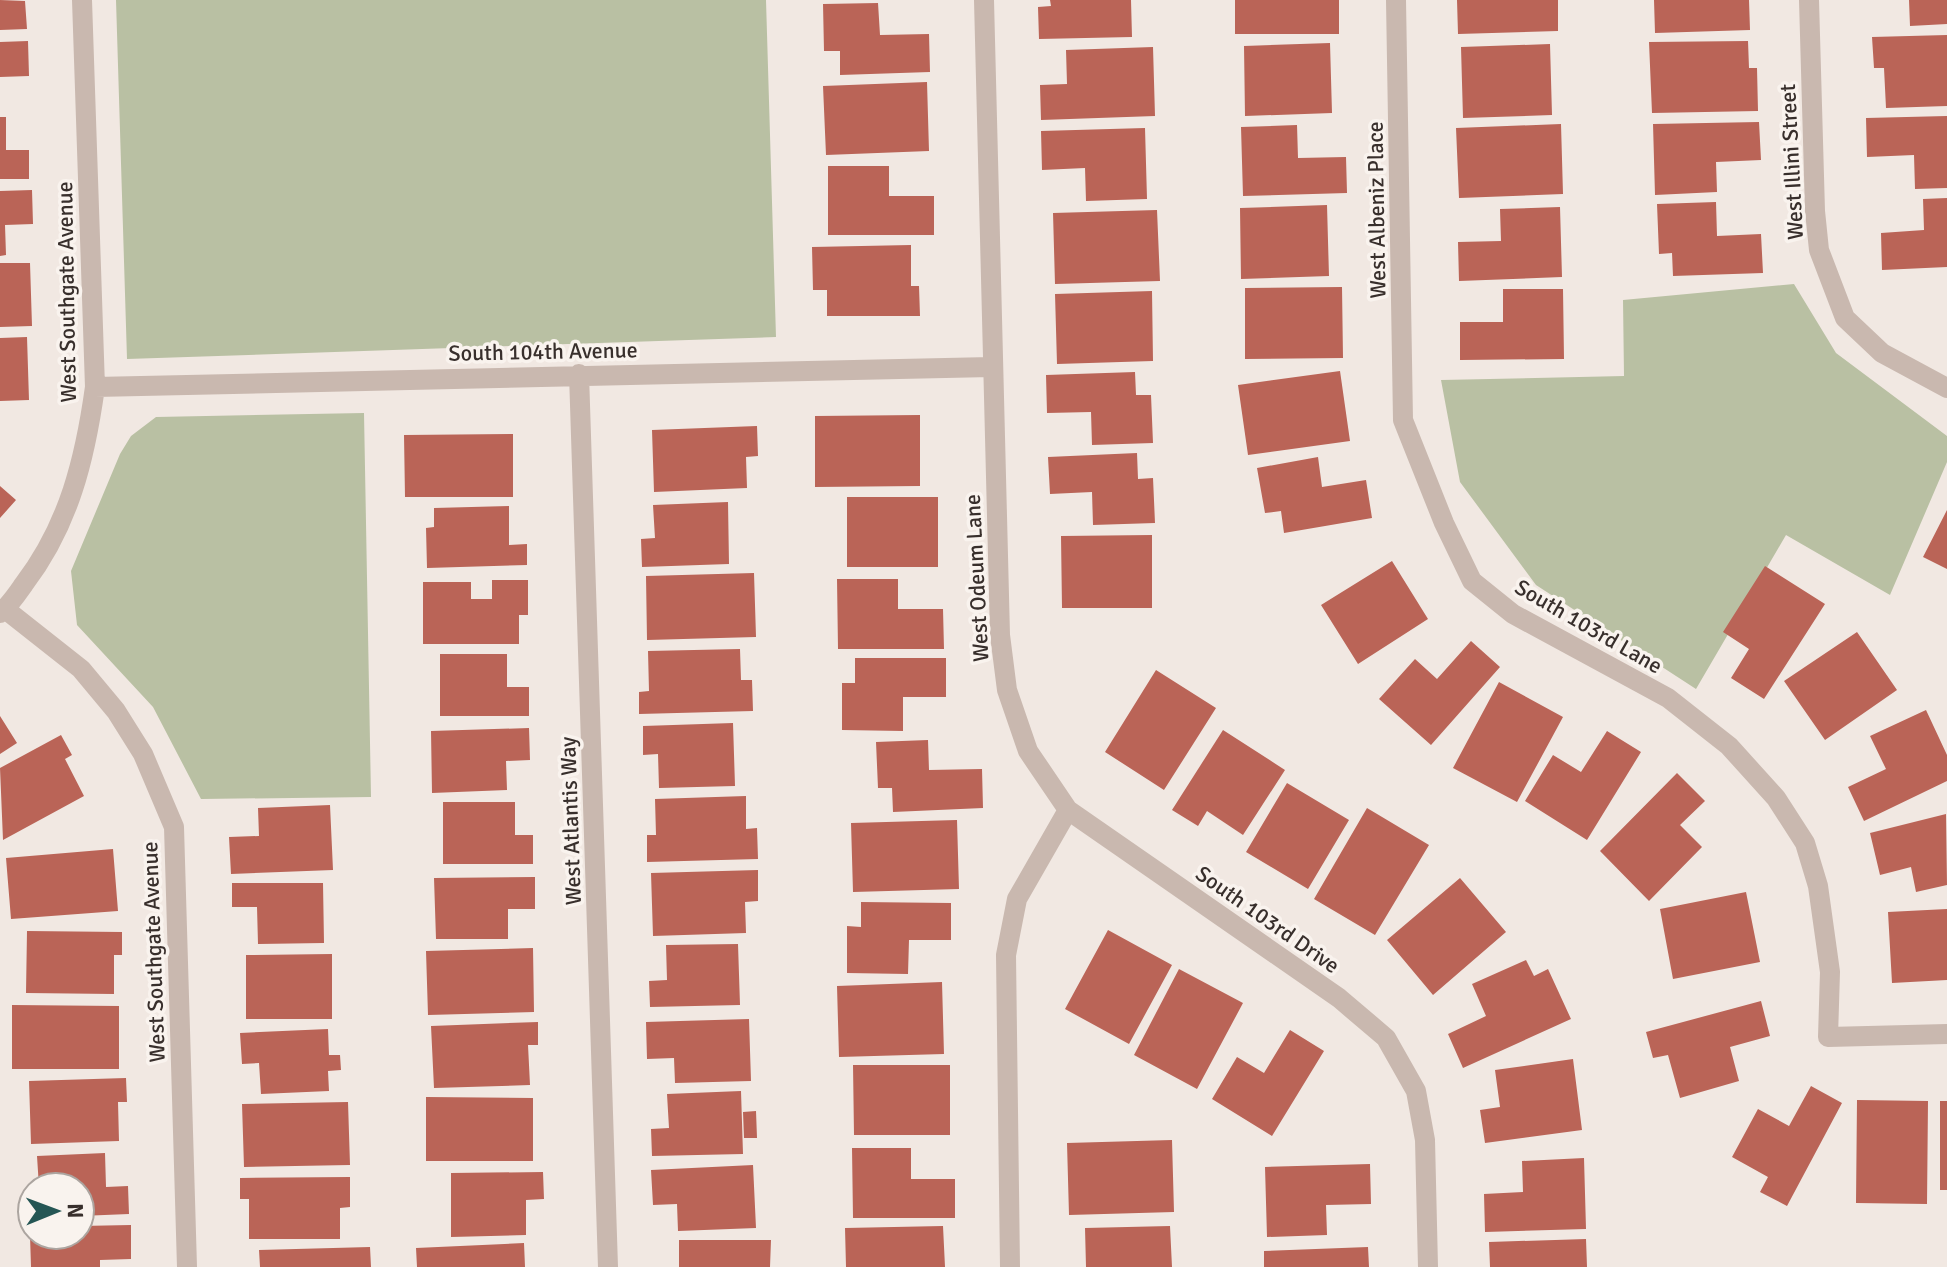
<svg xmlns="http://www.w3.org/2000/svg" width="1947" height="1267" viewBox="0 0 1947 1267" font-family="Signika,sans-serif">
<style>
.green{fill:#b9c0a3}
.building{fill:#ba6457}
.lines{fill:none;stroke-linecap:round;stroke-linejoin:round}
.minor{stroke:#c9b8af;stroke-width:20}
.labels{text-anchor:middle;stroke-width:7;stroke-linejoin:round;paint-order:stroke}
.street-label{font-size:22px;fill:#382f2c;stroke:#f9f3ee}
</style>
<rect width="100%" height="100%" fill="#f1e8e2"/>
<!-- green -->
<path class="green" d="M116,0H766L776,337L127,359Z
M1794,284L1836,353L1947,436V462L1890,595L1786,535L1696,689L1536,585L1460,482L1441,380L1624,376L1623,300Z
M364,413L371,797L201,799L153,707L77,625L71,571L120,454L131,436L156,417Z"/>
<!-- building -->
<path class="building" d="M0,0L25,1L27,29L0,30Z
M1050,0H1131L1132,37L1039,39L1038,7L1051,6Z
M1235,0H1339V34H1235Z
M1457,0H1558V31L1458,34Z
M1654,0H1749L1750,30L1655,33Z
M1909,0H1947V24L1910,26Z
M878,3L880,35L929,34L930,72L840,75V51H824L823,4Z
M1947,35V106L1886,108L1884,68H1874L1872,37Z
M28,41L29,76L0,77V42Z
M1748,41L1749,68H1757L1758,111L1652,113L1649,42Z
M1330,43L1332,113L1245,116L1244,46Z
M1550,44L1552,115L1463,118L1461,47Z
M1153,47L1155,116L1041,120L1040,85L1067,84L1066,50Z
M927,82L929,151L826,155L823,86Z
M1947,116V188L1915,189L1914,155L1867,157L1866,118Z
M0,117H6V150H29V179H0Z
M1759,122L1761,160L1716,162L1717,192L1655,195L1653,124Z
M1561,124L1563,194L1459,198L1456,128Z
M1297,125L1298,158L1346,157L1347,193L1243,196L1241,127Z
M1145,128L1147,199L1086,201L1085,168L1042,170L1041,131Z
M828,166H889V196H934V235H828Z
M32,190L33,224L5,225L6,255L0,256V191Z
M1947,198V267L1882,270L1881,233L1924,230L1923,199Z
M1716,202L1717,236L1761,234L1763,273L1673,276L1672,253L1659,254L1657,204Z
M1327,205L1329,276L1241,279L1240,208Z
M1560,207L1562,277L1459,281L1458,242L1501,241L1500,209Z
M1157,210L1160,281L1055,284L1053,213Z
M911,245V286H919L920,316H827V290H813L812,247Z
M0,263H30L32,326L0,327Z
M1342,287L1343,358L1245,359V288Z
M1503,289H1563L1564,359L1460,360V322H1503Z
M1152,291L1153,361L1057,364L1055,294Z
M27,337L29,400L0,401V338Z
M1340,371L1350,441L1248,455L1238,385Z
M1135,372L1136,395H1151L1153,443L1092,445L1091,412L1047,413L1046,375Z
M920,415V486L815,487V416Z
M757,426L758,456L746,457L747,488L654,492L652,430Z
M513,434V497H405L404,435Z
M1137,453L1138,479L1153,478L1155,523L1093,525L1092,492L1050,494L1048,457Z
M1318,457L1322,487L1366,480L1372,518L1284,533L1281,511L1265,513L1257,468Z
M0,486L16,500L0,518Z
M847,497H938V567H847Z
M728,502L729,564L642,567L641,539L655,538L653,505Z
M509,506V545L527,544V565L427,568L426,528L434,527V508Z
M1947,510V569L1923,557Z
M1152,535V608H1062L1061,536Z
M1392,561L1428,619L1358,664L1321,605Z
M1765,566L1825,604L1764,699L1731,678L1749,649L1723,632Z
M754,573L756,637L647,640L646,576Z
M837,579H898V609H943L944,649H838Z
M492,580H528V615H519V644H423V582H471V599H492Z
M1857,632L1897,690L1825,740L1784,681Z
M1471,641L1500,667L1431,745L1379,699L1415,659L1437,679Z
M740,649L741,680H752L753,711L639,714V692L649,691L648,651Z
M440,654H507V687H529V716H440Z
M855,658H946V697H903V731L842,730V683H855Z
M1156,670L1216,708L1164,790L1105,752Z
M1499,682L1563,717L1517,802L1453,768Z
M1926,710L1947,755V781L1864,821L1848,787L1886,769L1870,736Z
M0,716L17,743L0,754Z
M733,723L735,786L659,788L658,754L643,755V726Z
M529,728L530,760L506,761L507,790L432,793L431,731Z
M1223,730L1285,770L1243,835L1207,811L1198,826L1172,810Z
M1607,731L1641,752L1587,840L1525,801L1553,755L1581,772Z
M61,735L72,755L65,759L84,796L3,840L0,768Z
M928,740L929,770L982,769L983,808L893,812L892,788H878L876,742Z
M1677,773L1705,801L1680,825L1702,847L1649,901L1600,851Z
M1287,783L1349,820L1308,889L1246,852Z
M746,796V829L757,828L758,859L647,862V835H656L655,799Z
M443,802H515V835H533V864H443Z
M330,805L333,870L231,874L229,837L259,836L258,808Z
M1367,808L1429,845L1375,935L1314,899Z
M1946,814L1947,885L1916,892L1911,867L1880,875L1870,833Z
M957,820L959,889L853,892L851,823Z
M113,849L118,911L11,919L6,858Z
M758,870V901L745,902L746,933L653,936L651,873Z
M535,877V909H508V939H436L434,878Z
M1460,878L1506,932L1433,995L1387,940Z
M232,883H323L324,943L258,944L257,907H232Z
M1746,892L1760,962L1673,979L1660,909Z
M861,902L951,903V940H909L908,974L847,973V926L861,927Z
M1947,909V980L1892,983L1888,912Z
M1108,930L1172,965L1129,1044L1065,1009Z
M27,931L122,932V955H114V994L26,993Z
M738,944L740,1005L650,1007L649,981L667,980L666,945Z
M533,948L534,1012L428,1015L426,951Z
M332,954V1019H246V955Z
M1526,960L1534,976L1548,969L1571,1019L1463,1068L1448,1034L1486,1016L1472,984Z
M1179,969L1243,1003L1197,1089L1134,1055Z
M942,982L944,1054L839,1057L837,986Z
M1761,1001L1770,1036L1730,1047L1739,1081L1680,1098L1668,1055L1653,1058L1646,1032Z
M12,1005L119,1006V1069H12Z
M749,1019L751,1081L675,1083L674,1058L647,1059L646,1022Z
M538,1022V1045H528L530,1085L434,1088L431,1026Z
M328,1029L329,1055H340L341,1070L328,1071L329,1091L261,1094L259,1063L242,1064L240,1033Z
M1290,1030L1324,1051L1272,1136L1212,1099L1237,1057L1264,1073Z
M1573,1059L1582,1130L1485,1143L1480,1110L1500,1107L1495,1070Z
M853,1065H950V1135H854Z
M126,1078L127,1102H118L119,1141L31,1144L29,1081Z
M1811,1086L1842,1103L1787,1206L1760,1192L1768,1177L1732,1157L1758,1109L1789,1126Z
M741,1091L743,1154L652,1156L651,1129L669,1128L667,1094Z
M426,1097L533,1098V1161H426Z
M1857,1100L1928,1101L1927,1204L1856,1203Z
M1940,1101H1947V1190H1940Z
M348,1102L350,1165L244,1167L242,1104Z
M756,1111L757,1138H744L743,1112Z
M1172,1140L1174,1212L1069,1215L1067,1143Z
M852,1148H911V1179H955V1218H853Z
M105,1153L106,1187L128,1186L129,1214L80,1216V1187H39L37,1156Z
M1584,1158L1586,1229L1485,1232L1484,1194L1523,1192L1522,1161Z
M1370,1164L1371,1204L1326,1205L1327,1235L1267,1237L1265,1167Z
M753,1165L756,1228L678,1231L677,1204L653,1205L651,1170Z
M543,1172L544,1199L526,1200V1235L451,1237V1173Z
M350,1177V1207L340,1208V1239H249V1199H240V1178Z
M131,1225V1259L100,1260V1267H31L30,1235H80V1226Z
M943,1226L945,1267H846L845,1228Z
M1170,1226L1172,1267H1086L1085,1228Z
M1586,1239L1587,1267H1490L1489,1242Z
M679,1240H771L770,1267H679Z
M524,1243L525,1267H417L416,1248Z
M370,1247L371,1267H260L259,1250Z
M1368,1247L1369,1267H1264V1251Z"/>
<g class="lines">
<!-- minor -->
<path class="minor" d="M984,0L1000,635L1007,690L1028,751L1068,810L1339,998L1386,1038L1416,1091L1425,1140L1428,1267
M1396,0L1403,420L1444,523L1472,581L1513,614L1668,698L1729,746L1776,798L1805,843L1818,886L1830,972L1828,1037L1947,1034
M1809,0L1815,211L1819,250L1845,318L1882,353L1947,388
M579,374L608,1267
M95,387L991,367
M5,609L81,669L116,711L143,754L174,827L187,1267
M0,613C10,605 17,594 24,584C69,525 85,459 95,387L82,0
M1010,1267L1006,955L1017,899L1068,810"/>
</g>
<g class="labels">
<!-- street labels -->
<g class="street-label">
<text transform="translate(1791 162) rotate(-93)" y="8">West Illini Street</text>
<text transform="translate(1376 210) rotate(-91)" y="8">West Albeniz Place</text>
<text transform="translate(66 292) rotate(-91)" y="8">West Southgate Avenue</text>
<text transform="translate(543 351) rotate(-1)" y="8">South 104th Avenue</text>
<text transform="translate(976 578) rotate(-93)" y="8">West Odeum Lane</text>
<text transform="translate(1589 626) rotate(30)" y="8">South 103rd Lane</text>
<text transform="translate(570 821) rotate(-92)" y="8">West Atlantis Way</text>
<text transform="translate(1268 919) rotate(35)" y="8">South 103rd Drive</text>
<text transform="translate(153 952) rotate(-92)" y="8">West Southgate Avenue</text>
</g>
</g>
<!-- north arrow -->
<g transform="translate(56 1211) rotate(89)"><circle r="38" fill="#f9f3ee" stroke="#aca5a0" stroke-width="2"/>
<path d="M0-6L14 30L0 20L-14 30Z" fill="#255654"/>
<text y="-12" font-size="22" font-weight="bold" text-anchor="middle" fill="#382f2c">N</text>
</g>
</svg>
